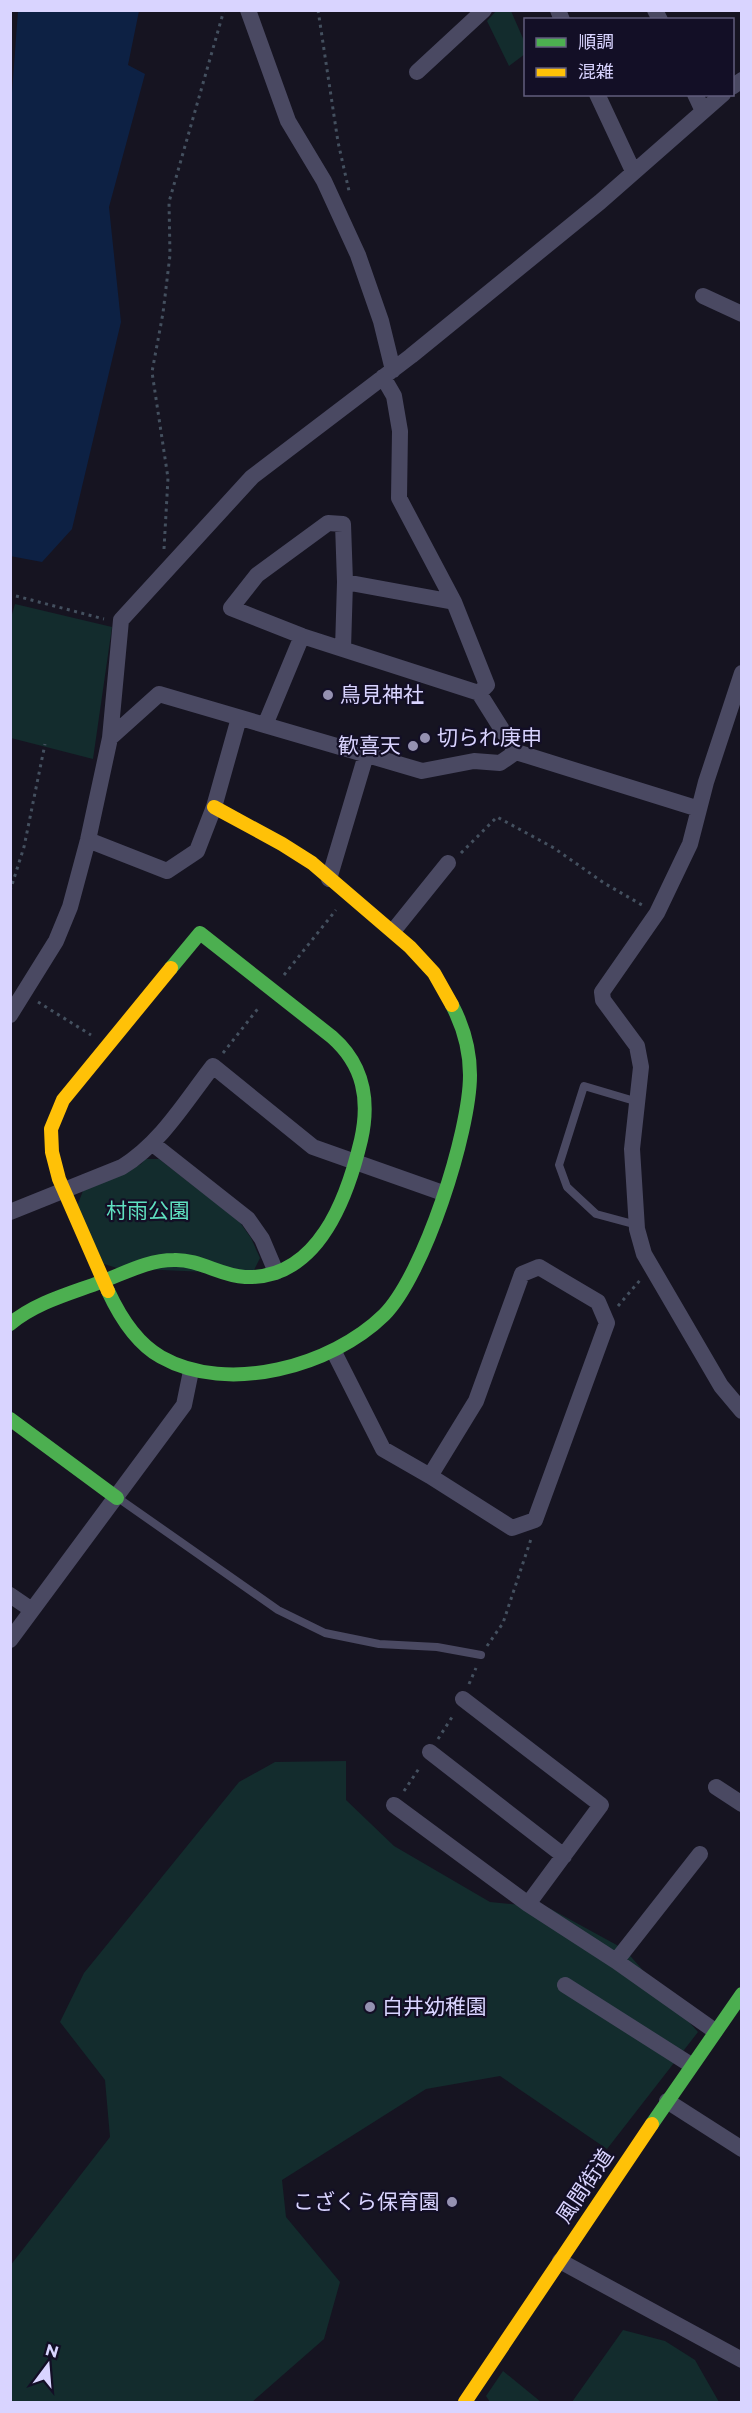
<svg xmlns="http://www.w3.org/2000/svg" width="752" height="2413" viewBox="0 0 752 2413" font-family="Montserrat,'Noto Sans JP',sans-serif">
<style>
.green{fill:#132c2d}
.water{fill:#0d2144}
.lines{fill:none;stroke-linecap:round;stroke-linejoin:round}
.path{stroke:#44505f;stroke-width:3;stroke-dasharray:3 4.5;stroke-linecap:butt}
.lane{stroke:#4a4962;stroke-width:8}
.street{stroke:#4a4962;stroke-width:16}
.fast{stroke:#4caf50;stroke-width:14}
.slow{stroke:#ffc107;stroke-width:14}
.poi-dot{fill:#9591b1;stroke:#130f26;stroke-width:2}
.labels{text-anchor:middle;stroke-width:4.5;stroke-linejoin:round;paint-order:stroke}
.poi-label{font-size:21px;fill:#d9d4ff;stroke:#130f26;text-anchor:start}
.park-label{font-size:21px;fill:#5fe0c0;stroke:#130f26}
.street-label{font-size:21px;fill:#d9d4ff;stroke:#130f26}
</style>
<rect width="100%" height="100%" fill="#161421"/>
<!-- green -->
<path class="green" d="M496,11H511L525,43V54L509,66L487,21Z
M15,604L112,627L93,759L11,738L10,621Z
M145,1159H159L239,1221L251,1238L260,1258L252,1274L117,1268L104,1264L77,1206L83,1191L141,1164Z
M346,1761V1800L394,1846L490,1902L549,1908L624,1949L698,2032L607,2149L500,2076L426,2089L282,2180L286,2217L340,2282L324,2339L252,2402H11L10,2266L110,2137L105,2080L60,2022L84,1973L239,1782L275,1762Z
M623,2330L665,2341L695,2360L719,2402H572Z
M503,2371L541,2402H490L486,2396Z"/>
<!-- water -->
<path class="water" d="M18,11H139L128,65L145,74L109,207L121,322L72,529L42,562L10,556V120Z"/>
<g class="lines">
<!-- path -->
<path class="path" d="M318,10L338,142L349,191
M164,549L168,478L152,372L163,313L170,255L169,202L224,10
M16,596L104,619
M461,853L497,817L554,848L604,883L642,905
M10,891L24,847L45,744
M284,975L336,910
M38,1002L91,1035
M223,1053L260,1006
M618,1306L641,1279
M487,1646L503,1623L531,1539
M469,1684L476,1668
M438,1739L454,1714
M404,1791L420,1767"/>
<!-- lane -->
<path class="lane" d="M637,1225L596,1214L567,1187L559,1165L584,1086L638,1102
M118,1498L278,1610L325,1633L379,1644L437,1647L481,1655"/>
<!-- street -->
<path class="street" d="M248,10L288,121L324,181L358,255L381,321L393,370
M558,10L562,20
M655,10L660,20
M417,72L484,10
M732,87L742,80
M597,94L633,171
M695,94L703,111
M703,296L742,314
M383,377L394,396L400,431L399,498L454,602L487,685L479,693
M302,636L231,608L257,575L328,523L343,524L345,582L454,602
M343,649L345,582
M742,673L706,782L690,844L657,913L602,992L603,1000L637,1046L641,1067L632,1149L637,1229L644,1254L721,1386L742,1411
M265,725L302,636L479,693L516,752L699,809
M110,738L159,694L422,771L474,761L500,763L516,752
M88,840L167,871L197,851L214,807L239,718
M329,879L366,755
M394,930L448,863
M10,1015L56,941L70,907L88,840L110,738L121,620L252,477L411,356L600,202L723,94
M153,1144L248,1219L262,1239L276,1272
M10,1212L122,1167C161,1143 185,1102 213,1066L313,1147L443,1193
M539,1267L598,1302L607,1323L535,1520L512,1528L430,1476L476,1401L522,1274Z
M334,1352L383,1449L430,1476
M10,1595L32,1610
M10,1640L184,1405L191,1371
M463,1699L601,1805L528,1904
M430,1752L564,1856
M716,1787L742,1804
M394,1805L528,1904L616,1961L715,2031
M616,1961L700,1854
M565,1985L691,2065
M667,2101L742,2149
M560,2261L742,2360"/>
<!-- fast -->
<path class="fast" d="M108,1291C120,1317 136,1343 161,1357C228,1395 332,1366 384,1315C424,1275 470,1132 470,1075C470,1051 463,1026 452,1005
M10,1324C37,1302 69,1294 101,1282C125,1273 148,1260 174,1260C199,1259 221,1276 245,1277C318,1280 347,1199 361,1140C370,1100 364,1065 332,1037L200,933L171,968
M10,1419L117,1498
M652,2124L742,1994"/>
<!-- slow -->
<path class="slow" d="M214,807L282,844L312,863L410,947L434,973L452,1005
M108,1291L59,1179L52,1152L51,1129L63,1100L171,968
M465,2402L652,2124"/>
</g>
<!-- markers -->
<g class="poi-dot">
<circle cx="328" cy="695" r="6"/>
<circle cx="425" cy="738" r="6"/>
<circle cx="413" cy="746" r="6"/>
<circle cx="370" cy="2007" r="6"/>
<circle cx="452" cy="2202" r="6"/>
</g>
<g class="labels">
<!-- poi labels -->
<g class="poi-label">
<text x="340" y="702">鳥見神社</text>
<text x="437" y="745">切られ庚申</text>
<text x="401" y="753" text-anchor="end">歓喜天</text>
<text x="382" y="2014">白井幼稚園</text>
<text x="440" y="2209" text-anchor="end">こざくら保育園</text>
</g>
<!-- park labels -->
<g class="park-label">
<text x="148" y="1218">村雨公園</text>
</g>
<!-- street labels -->
<g class="street-label">
<text transform="translate(585 2186) rotate(-56)" y="7">風間街道</text>
</g>
</g>
<!-- border -->
<rect width="752" height="2413" fill="none" stroke="#d9d4ff" stroke-width="24"/>
<!-- legend -->
<rect x="524" y="18" width="210" height="78" fill="#130f26" stroke="#625e7d" stroke-width="1.5"/>
<rect x="536" y="38" width="30" height="9" fill="#4caf50" stroke="#625e7d" stroke-width="1.5"/>
<text x="578" y="48" font-size="18" fill="#d9d4ff">順調</text>
<rect x="536" y="68" width="30" height="9" fill="#ffc107" stroke="#625e7d" stroke-width="1.5"/>
<text x="578" y="78" font-size="18" fill="#d9d4ff">混雑</text>
<!-- north arrow -->
<g transform="translate(48 2365) rotate(16)" stroke="#130f26" stroke-width="4.5" paint-order="stroke">
<path d="M0-4.5L10 22L0 15L-10 22Z" fill="#d9d4ff"/>
<text y="-9" font-size="16" font-weight="bold" text-anchor="middle" fill="#d9d4ff">N</text>
</g>
</svg>
